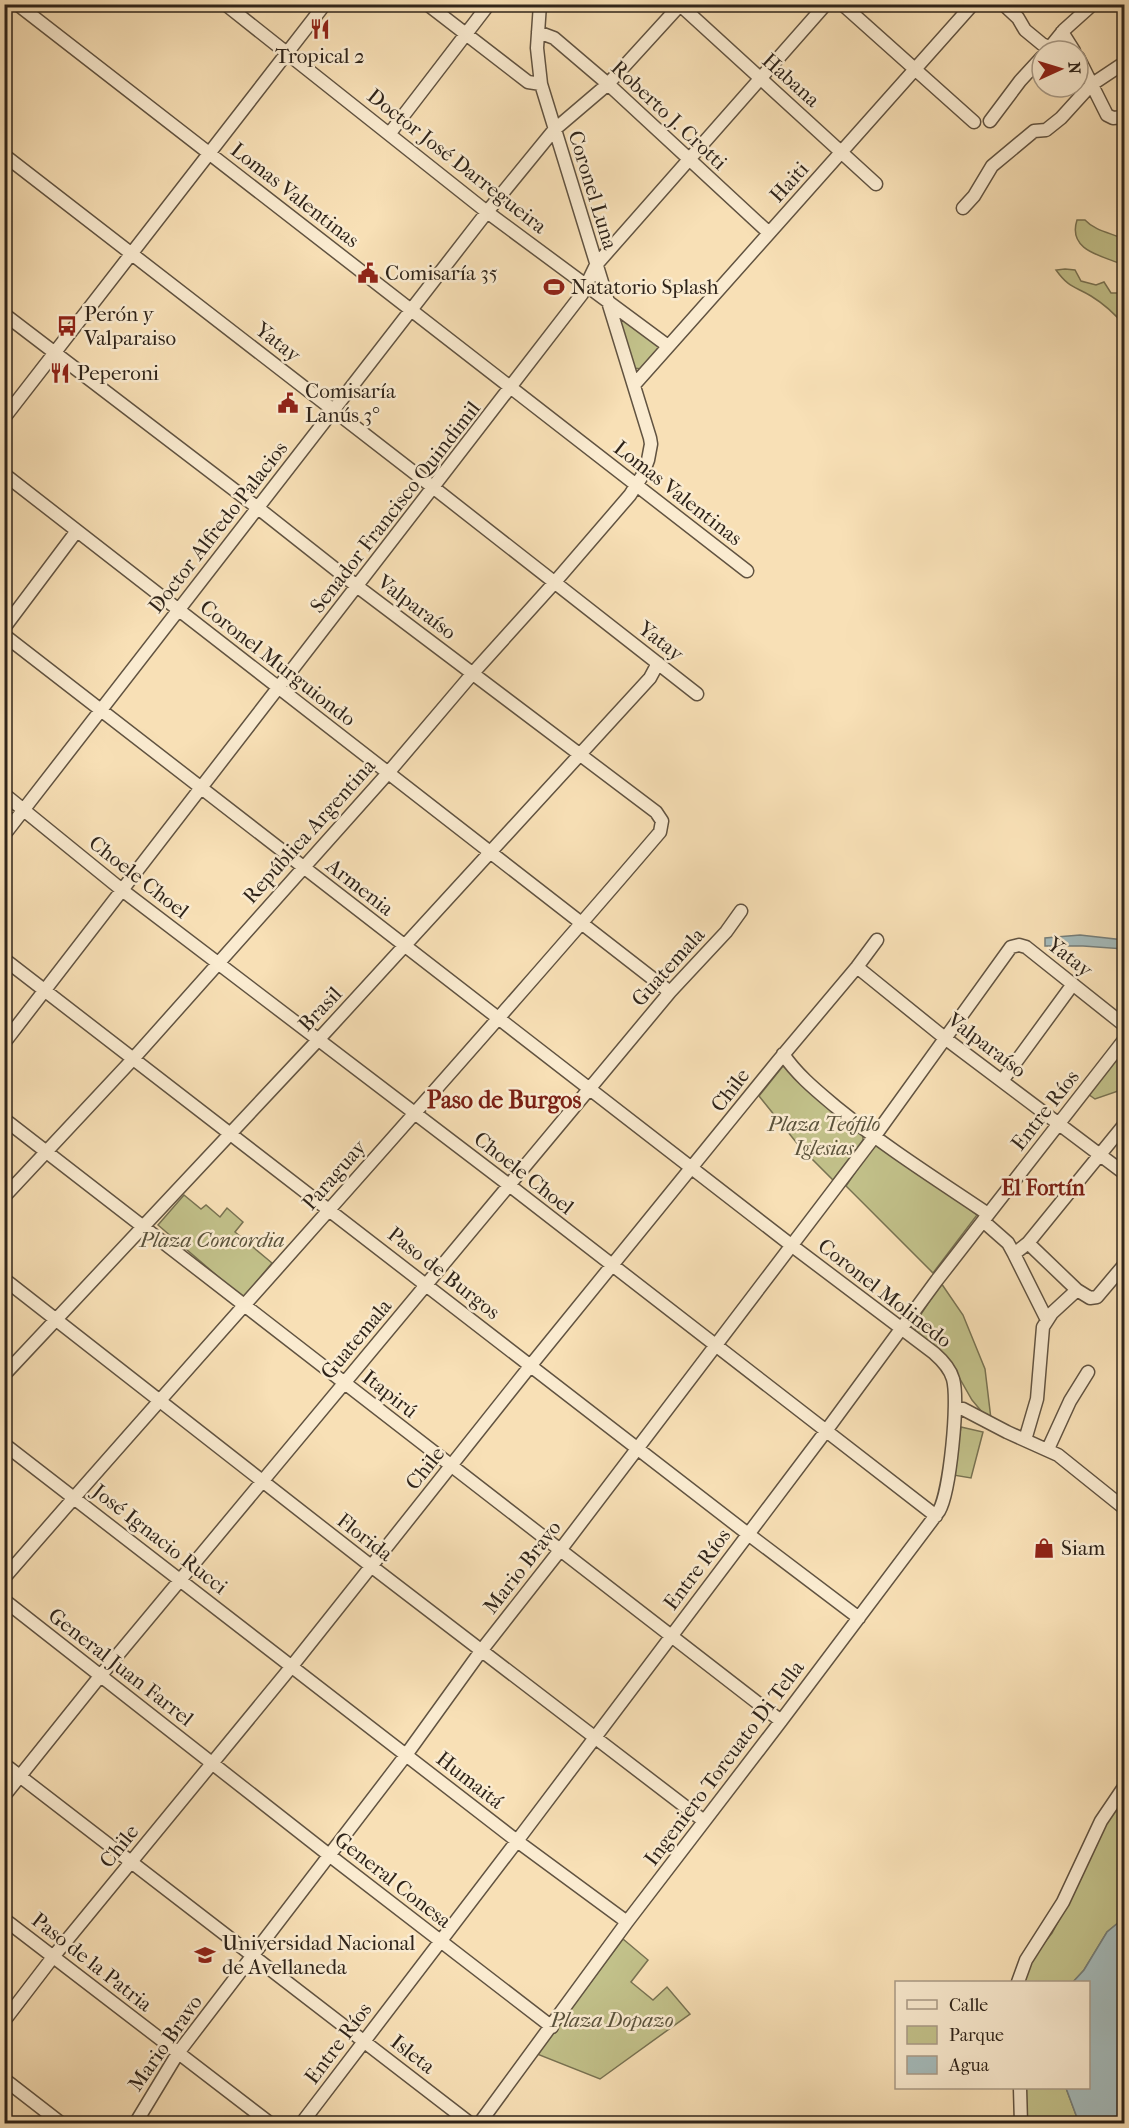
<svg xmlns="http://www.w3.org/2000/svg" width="1129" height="2128" viewBox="0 0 1129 2128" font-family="'IM FELL French Canon',serif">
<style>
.green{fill:#c2c18a;stroke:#787252;stroke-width:1.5}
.water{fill:#a4baba;stroke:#757e7a;stroke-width:1.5}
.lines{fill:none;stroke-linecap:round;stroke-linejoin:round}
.minor-casing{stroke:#615341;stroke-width:15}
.minor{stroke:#faebd0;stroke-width:12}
.labels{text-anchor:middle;stroke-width:5;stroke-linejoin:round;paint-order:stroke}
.poi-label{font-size:21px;fill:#2f241a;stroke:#faebd0;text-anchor:start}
.street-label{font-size:21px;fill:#2f241a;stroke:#faebd0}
.park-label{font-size:21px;font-style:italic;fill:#5b533c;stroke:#faebd0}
.neighbourhood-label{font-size:22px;font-weight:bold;fill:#7a1f14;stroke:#faebd0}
.quarter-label{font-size:24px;font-weight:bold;fill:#7a1f14;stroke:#faebd0}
</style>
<rect width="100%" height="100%" fill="#f8e0b6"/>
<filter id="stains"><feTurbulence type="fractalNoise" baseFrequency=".00333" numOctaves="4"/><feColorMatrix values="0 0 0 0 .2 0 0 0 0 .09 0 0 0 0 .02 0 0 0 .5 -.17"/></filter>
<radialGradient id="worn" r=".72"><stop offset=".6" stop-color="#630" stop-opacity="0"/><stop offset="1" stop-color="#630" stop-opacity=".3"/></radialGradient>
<!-- green -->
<path class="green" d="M1077,220H1085C1095,231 1111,233 1124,239V265C1103,256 1067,251 1077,220Z
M1065,269L1075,270L1081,281L1096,285L1104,282L1111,293H1118L1124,288V325C1115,314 1104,304 1091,296C1074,286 1069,288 1056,270Z
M622,317L660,347L642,369L633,368L619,320Z
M1124,1045V1089L1095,1099L1088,1094Z
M783,1066L863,1136V1140L833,1180L800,1147L759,1096Z
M876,1141L977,1215L933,1273L846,1186Z
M184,1195L201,1209L206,1205L220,1217L227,1208L243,1222L235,1232L272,1263L243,1298L158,1225Z
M941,1283L963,1315L985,1369L991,1419L982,1412L972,1400L948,1358L915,1332L916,1322Z
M961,1427L983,1432L971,1478L953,1475Z
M1124,1794V1918L1107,1932L1084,1970L1073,1982H1024L1034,1956L1052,1933L1078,1884L1106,1821Z
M623,1939L648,1960L631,1982L653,2000L667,1987L690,2014L600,2079L537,2054Z
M1025,2088H1066L1079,2123H1025Z"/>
<!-- water -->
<path class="water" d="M1080,935L1124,940V949L1083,946H1045V938Z
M1124,1918V2123H1079L1066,2088H1088V1982H1073L1084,1970L1107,1932Z"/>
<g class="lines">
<!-- minor casing -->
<g class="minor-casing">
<path id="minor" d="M17,4L747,571
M225,4L487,212L668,346
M427,4L528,82L541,84
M679,4L876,184
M842,4L974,122
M1003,4L1018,18L1025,30L1042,44L1058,51
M538,32L554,38L608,84L769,233
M1062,32L1074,51
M1047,51L1064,30L1093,4
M1078,57L1107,115L1113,118L1124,117
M990,121L1020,81L1042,57
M390,133L489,4
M4,155L434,488L697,694
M963,208L974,196L992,166L1034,131L1046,130L1061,118L1091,85L1124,63
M4,314L258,508L358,587L656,812L662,821L660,832C445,1084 221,1328 4,1578
M634,385L973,4
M4,418L325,4
M4,474L670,992
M4,628L76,532
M4,635L791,1245L934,1353C942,1360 950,1368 953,1379C959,1400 950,1492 939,1511L781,1721L627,1922L479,2124
M4,794L122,890L509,1185L936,1516
M4,835L487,212L554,130L608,84L681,4
M4,959L748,1534L859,1618
M857,967L946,1039L1124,1173
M4,1043L582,294L596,265L826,4
M783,1054C797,1075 817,1091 836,1107C884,1146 936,1179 988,1214
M1002,1081L1073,984
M4,1119L781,1721
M4,1197L133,1059L388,773L473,673L555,582L630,495L642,476L648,460L651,444L650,438L541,84L537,48L540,4
M983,1221L1008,1243L1014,1254L1028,1243L1077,1290L1090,1298L1097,1297L1124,1265
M1028,1243L1124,1125
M1014,1254L1047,1320
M4,1279L371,1566L704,1821
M4,1375L319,1039L650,678L658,663
M955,1408L963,1409L1007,1432L1058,1455L1124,1508
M1025,1440L1037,1399L1043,1327L1052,1313L1077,1290
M4,1444L517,1841L627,1922
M1048,1449L1070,1401L1088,1372
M4,1600L329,1855L552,2027
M4,1764L471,2124
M4,1796L101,1675L670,992L726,932L741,911
M4,1919L271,2124
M1018,1982L1026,1960L1063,1902L1101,1821L1124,1787
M4,2021L53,1957L292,1666L531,1365L778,1061L857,967L877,940
M4,2079L62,2124
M1020,2088L1021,2124
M135,2124L178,2053L406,1755L481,1651L561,1549L874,1137L1011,947L1019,945L1026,947L1124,1025
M301,2124L517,1841L826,1431L937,1280L1124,1040"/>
</g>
<!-- minor -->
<use href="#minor" class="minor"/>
</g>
<!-- icons -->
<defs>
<g id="restaurant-bare" transform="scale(1.62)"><path d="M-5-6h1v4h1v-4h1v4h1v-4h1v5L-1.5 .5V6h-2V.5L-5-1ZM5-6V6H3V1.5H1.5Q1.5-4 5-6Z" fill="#8f2418" stroke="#faebd0" stroke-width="2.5" paint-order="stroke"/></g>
<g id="civic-bare" transform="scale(1.62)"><path d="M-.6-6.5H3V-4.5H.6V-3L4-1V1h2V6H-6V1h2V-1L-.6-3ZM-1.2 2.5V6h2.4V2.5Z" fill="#8f2418" stroke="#faebd0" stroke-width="2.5" paint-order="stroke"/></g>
<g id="stadium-bare" transform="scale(1.62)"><path d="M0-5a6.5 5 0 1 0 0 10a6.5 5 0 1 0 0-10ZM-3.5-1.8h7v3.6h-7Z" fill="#8f2418" stroke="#faebd0" stroke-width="2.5" paint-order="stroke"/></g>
<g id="bus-bare" transform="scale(1.62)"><path d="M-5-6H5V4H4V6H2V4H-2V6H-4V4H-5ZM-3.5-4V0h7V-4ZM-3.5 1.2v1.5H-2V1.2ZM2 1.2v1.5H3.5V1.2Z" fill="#8f2418" stroke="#faebd0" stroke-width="2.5" paint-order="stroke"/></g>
<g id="shop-bare" transform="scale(1.62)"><path d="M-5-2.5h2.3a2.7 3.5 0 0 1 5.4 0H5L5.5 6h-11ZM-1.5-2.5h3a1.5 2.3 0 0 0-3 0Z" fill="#8f2418" stroke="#faebd0" stroke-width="2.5" paint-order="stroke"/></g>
<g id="university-bare" transform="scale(1.62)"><path d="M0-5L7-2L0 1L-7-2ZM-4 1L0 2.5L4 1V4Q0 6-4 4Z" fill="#8f2418" stroke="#faebd0" stroke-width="2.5" paint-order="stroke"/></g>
</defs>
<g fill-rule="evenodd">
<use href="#restaurant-bare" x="320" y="29"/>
<use href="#civic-bare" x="368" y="273"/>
<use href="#stadium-bare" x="554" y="287"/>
<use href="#bus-bare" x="67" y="326"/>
<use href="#restaurant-bare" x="60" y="373"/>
<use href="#civic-bare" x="288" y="403"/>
<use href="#shop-bare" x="1044" y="1548"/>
<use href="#university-bare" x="205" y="1955"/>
</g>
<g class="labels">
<!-- poi labels -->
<g class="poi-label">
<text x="320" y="63" text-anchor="middle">Tropical 2</text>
<text x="385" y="280">Comisaría 35</text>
<text x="571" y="294">Natatorio Splash</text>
<text x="84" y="321">Perón y<tspan x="84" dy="24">Valparaiso</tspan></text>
<text x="77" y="380">Peperoni</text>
<text x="305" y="398">Comisaría<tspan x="305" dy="24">Lanús 3°</tspan></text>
<text x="1061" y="1555">Siam</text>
<text x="222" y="1950">Universidad Nacional<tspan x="222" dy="24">de Avellaneda</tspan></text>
</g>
<!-- street labels -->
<g class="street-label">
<text transform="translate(791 80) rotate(42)" y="7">Habana</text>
<text transform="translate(669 115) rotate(43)" y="7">Roberto J. Crotti</text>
<text transform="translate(457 161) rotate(38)" y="7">Doctor José Darregueira</text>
<text transform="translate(789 182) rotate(-48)" y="7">Haiti</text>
<text transform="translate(593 190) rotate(73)" y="7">Coronel Luna</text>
<text transform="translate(295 195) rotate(38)" y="7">Lomas Valentinas</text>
<text transform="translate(278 342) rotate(38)" y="7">Yatay</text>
<text transform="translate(678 493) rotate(38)" y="7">Lomas Valentinas</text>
<text transform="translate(395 507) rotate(-52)" y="7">Senador Francisco Quindimil</text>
<text transform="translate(218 527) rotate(-52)" y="7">Doctor Alfredo Palacios</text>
<text transform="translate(417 607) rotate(37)" y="7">Valparaíso</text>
<text transform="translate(661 641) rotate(38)" y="7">Yatay</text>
<text transform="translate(278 663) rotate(38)" y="7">Coronel Murguiondo</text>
<text transform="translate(309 831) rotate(-48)" y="7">República Argentina</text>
<text transform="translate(139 877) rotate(38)" y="7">Choele Choel</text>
<text transform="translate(360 887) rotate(38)" y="7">Armenia</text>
<text transform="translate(1070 957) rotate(38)" y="7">Yatay</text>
<text transform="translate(668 967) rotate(-48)" y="7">Guatemala</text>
<text transform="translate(320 1009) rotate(-47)" y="7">Brasil</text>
<text transform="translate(987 1045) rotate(37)" y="7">Valparaíso</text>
<text transform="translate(730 1090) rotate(-52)" y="7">Chile</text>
<text transform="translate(1045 1110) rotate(-52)" y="7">Entre Ríos</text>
<text transform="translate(524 1173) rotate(38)" y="7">Choele Choel</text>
<text transform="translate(334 1175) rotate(-49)" y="7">Paraguay</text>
<text transform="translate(444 1273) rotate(38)" y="7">Paso de Burgos</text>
<text transform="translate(885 1293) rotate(38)" y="7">Coronel Molinedo</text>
<text transform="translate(356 1339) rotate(-50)" y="7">Guatemala</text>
<text transform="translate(390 1394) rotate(38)" y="7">Itapirú</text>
<text transform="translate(425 1468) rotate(-51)" y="7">Chile</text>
<text transform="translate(365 1537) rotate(38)" y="7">Florida</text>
<text transform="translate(160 1539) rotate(38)" y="7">José Ignacio Rucci</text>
<text transform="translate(522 1567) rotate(-52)" y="7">Mario Bravo</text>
<text transform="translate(697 1569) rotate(-53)" y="7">Entre Ríos</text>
<text transform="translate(121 1667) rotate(38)" y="7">General Juan Farrel</text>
<text transform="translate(724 1763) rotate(-53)" y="7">Ingeniero Torcuato Di Tella</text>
<text transform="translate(470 1780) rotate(38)" y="7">Humaitá</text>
<text transform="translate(119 1846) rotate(-51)" y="7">Chile</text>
<text transform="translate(393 1880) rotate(38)" y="7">General Conesa</text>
<text transform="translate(92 1962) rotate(38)" y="7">Paso de la Patria</text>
<text transform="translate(165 2043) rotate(-55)" y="7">Mario Bravo</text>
<text transform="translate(338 2043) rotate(-53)" y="7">Entre Ríos</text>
<text transform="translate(413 2054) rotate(38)" y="7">Isleta</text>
</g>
<!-- park labels -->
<g class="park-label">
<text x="824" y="1131">Plaza Teófilo<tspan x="824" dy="24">Iglesias</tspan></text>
<text x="212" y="1247">Plaza Concordia</text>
<text x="612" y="2027">Plaza Dopazo</text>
</g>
<!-- neighbourhood labels -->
<g class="neighbourhood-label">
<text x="1043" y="1195">El Fortín</text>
</g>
<!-- quarter labels -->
<g class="quarter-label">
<text x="504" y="1108">Paso de Burgos</text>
</g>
</g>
<!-- margin -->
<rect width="1129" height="2128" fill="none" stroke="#f8e0b6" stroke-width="24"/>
<rect x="6" y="6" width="1117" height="2116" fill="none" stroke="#2f241a" stroke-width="3"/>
<rect x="12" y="12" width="1105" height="2104" fill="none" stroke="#2f241a" stroke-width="1.5"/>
<!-- legend -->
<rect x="895" y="1981" width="195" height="108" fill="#faebd0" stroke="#a99b87" stroke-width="1.5"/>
<rect x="907" y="2000" width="30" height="9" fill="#faebd0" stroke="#a99b87" stroke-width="1.5"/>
<text x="949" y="2011" font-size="18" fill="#2f241a">Calle</text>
<rect x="907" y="2026" width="30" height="18" fill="#c2c18a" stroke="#a99b87" stroke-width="1.5"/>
<text x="949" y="2041" font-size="18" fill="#2f241a">Parque</text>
<rect x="907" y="2056" width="30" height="18" fill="#a4baba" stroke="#a99b87" stroke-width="1.5"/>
<text x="949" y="2071" font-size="18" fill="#2f241a">Agua</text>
<!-- north arrow -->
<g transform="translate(1060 69) rotate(86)"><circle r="28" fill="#faebd0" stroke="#a99b87" stroke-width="1.5"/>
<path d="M0-4.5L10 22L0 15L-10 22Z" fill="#8f2418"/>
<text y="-9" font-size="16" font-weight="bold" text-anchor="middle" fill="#2f241a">N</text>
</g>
<rect width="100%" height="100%" filter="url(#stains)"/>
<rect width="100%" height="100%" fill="url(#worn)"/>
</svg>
